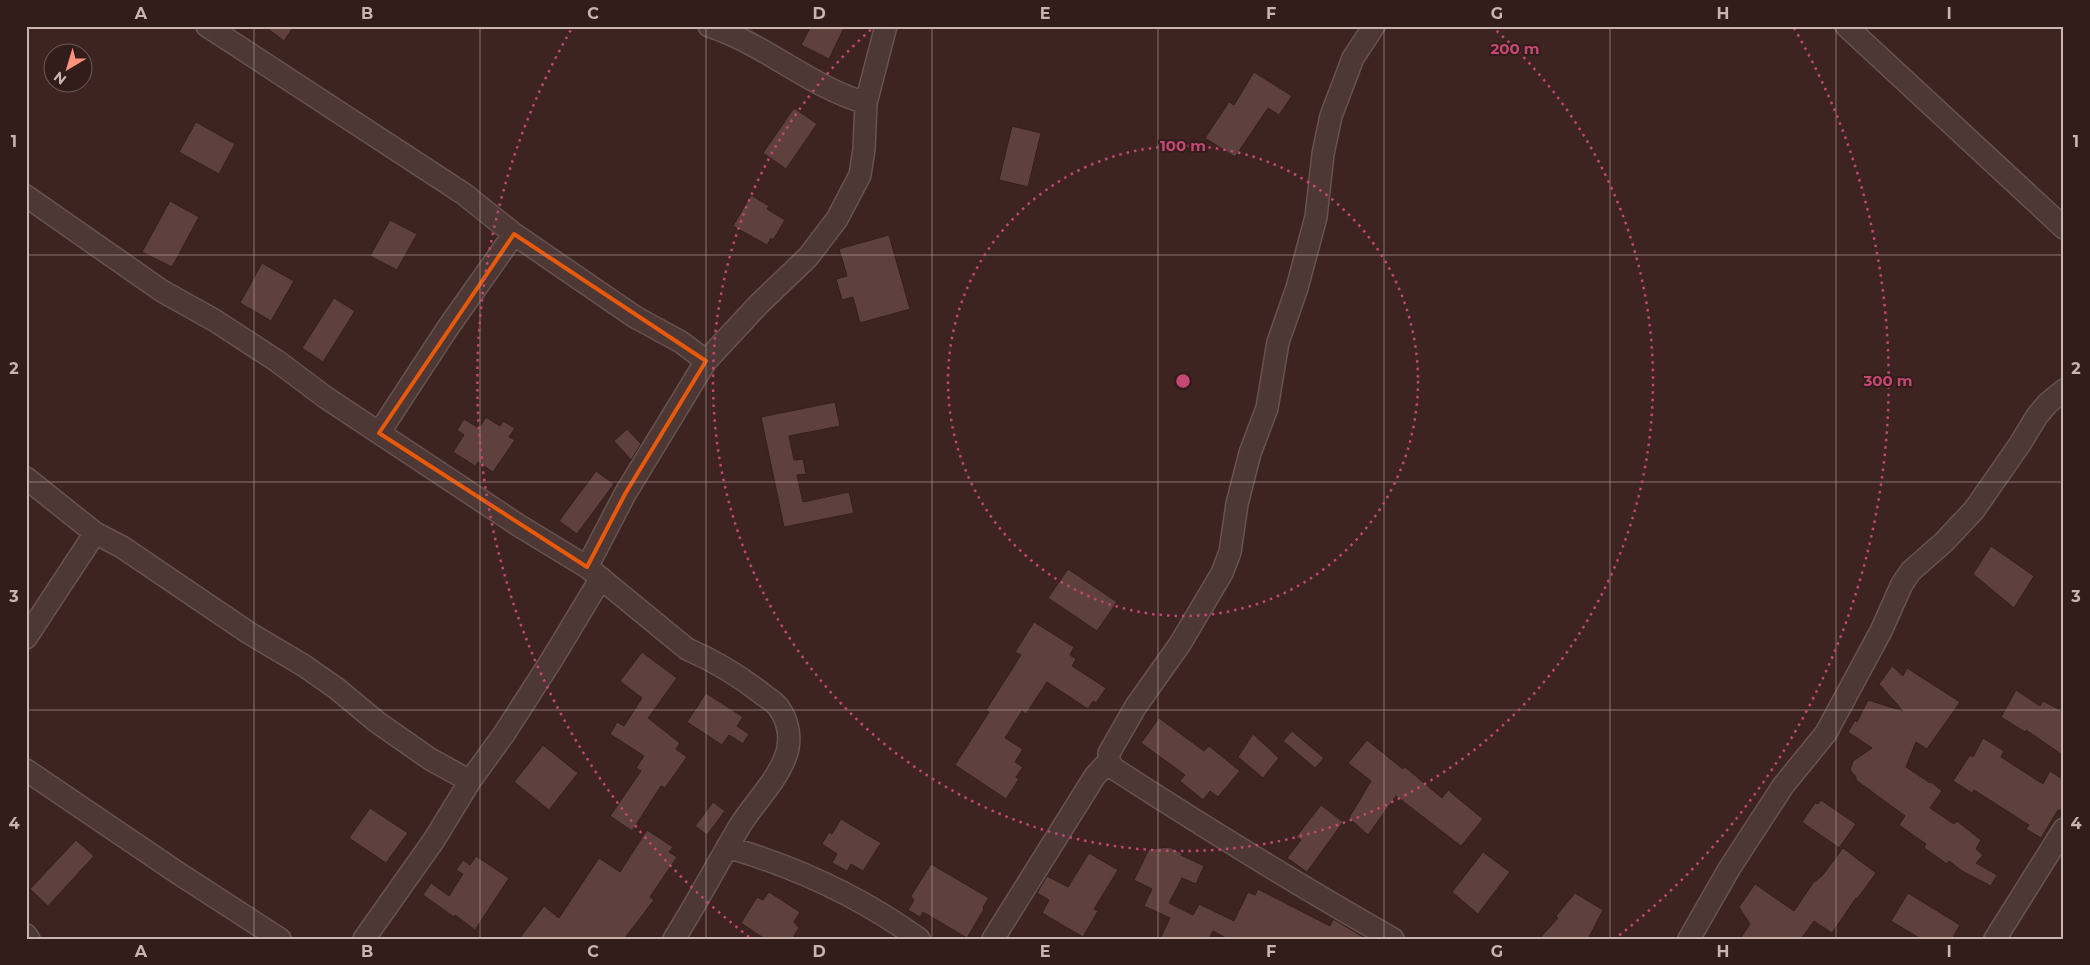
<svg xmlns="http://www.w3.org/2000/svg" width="2090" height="965" viewBox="0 0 2090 965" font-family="Montserrat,sans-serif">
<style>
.building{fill:#5e403c;stroke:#341f1c}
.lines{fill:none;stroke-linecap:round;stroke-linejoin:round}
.minor-casing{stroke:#685350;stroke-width:24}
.minor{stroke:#4d3835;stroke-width:21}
.marked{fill:none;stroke:#e8590c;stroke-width:4;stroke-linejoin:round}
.grid{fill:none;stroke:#c9b4b0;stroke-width:1;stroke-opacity:0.55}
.ring{fill:none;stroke:#c44774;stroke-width:2.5;stroke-dasharray:2.5 5}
.centre{fill:#c44774;stroke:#321d1a;stroke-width:2.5}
.ring-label{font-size:15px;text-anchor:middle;font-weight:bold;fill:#c44774;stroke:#321d1a;stroke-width:4;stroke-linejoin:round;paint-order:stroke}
.neatline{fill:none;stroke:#c9b4b0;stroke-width:2}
.grid-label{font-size:16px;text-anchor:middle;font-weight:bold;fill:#c9b4b0}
</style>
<rect width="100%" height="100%" fill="#3d2421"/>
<!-- building -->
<path class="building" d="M264,26H294L284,41Z
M811,26H845L829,59L801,45Z
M1254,72L1292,96L1279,115L1268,108L1235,157L1205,138L1229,102L1234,105Z
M794,108L817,124L786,169L763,153Z
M196,122L235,144L219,174L179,152Z
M1012,126L1041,133L1028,187L999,180Z
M751,195L769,206L767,209L785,220L773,240L771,238L767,245L733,226Z
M170,201L199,217L172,267L142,252Z
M390,220L417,234L397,270L370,256Z
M889,235L910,309L860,323L853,297L842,300L836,279L847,276L839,249Z
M262,263L294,281L271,321L240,303Z
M334,298L355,311L323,362L302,348Z
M835,402L840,426L789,436L794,460L803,459L806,474L797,475L803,502L849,492L854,513L784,527L761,417Z
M486,417L500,426L503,421L515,428L509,437L515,440L493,472L478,462L475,466L453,452L464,435L457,430L464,419L479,428Z
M627,429L641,444L631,460L614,441Z
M596,471L614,484L577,534L559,521Z
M1991,546L2034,576L2014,608L1973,574Z
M1068,569L1117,602L1097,631L1048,598Z
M1034,622L1074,647L1070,655L1076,659L1072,666L1106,688L1096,703L1093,701L1088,709L1047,682L1026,714L1022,711L1005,738L1023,749L1015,762L1023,767L1016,777L1019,779L1006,799L955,765L989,712L986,710L1021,655L1015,652Z
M642,652L677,678L648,718L680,743L676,749L687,757L665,788L661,786L632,831L610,816L641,771L636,768L644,756L610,734L617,722L624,726L642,698L620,681Z
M1892,666L1903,676L1907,668L1960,702L1927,749L1916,742L1906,767L1930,783L1931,782L1942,791L1930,808L1954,824L1957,821L1981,840L1976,849L1983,855L1976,863L1997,875L1991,886L1962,871L1949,861L1947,864L1924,848L1926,844L1899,825L1905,816L1856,780V777L1850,770L1853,761L1872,748L1848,732L1855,720L1857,722L1868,700L1903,711L1879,684Z
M2016,690L2040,706L2043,701L2064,712V756L2026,730L2025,732L2001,717Z
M706,693L743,717L737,726L749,734L743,744L729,735L722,745L687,722Z
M1159,718L1204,751L1209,746L1240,771L1218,797L1210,791L1203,800L1180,781L1185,775L1141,743Z
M1292,731L1324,758L1315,768L1283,741Z
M1253,734L1279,758L1263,778L1238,757Z
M1983,738L2004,751L2001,757L2043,784L2050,771L2064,780V804L2060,811L2058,810L2041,838L2026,829L2029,825L1974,790L1972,793L1953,781L1970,755L1973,757Z
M1367,740L1403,769L1405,767L1442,798L1448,790L1483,819L1461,846L1396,796L1368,835L1349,818L1371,781L1348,763Z
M543,745L578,773L549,810L514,782Z
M1821,800L1856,824L1839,848L1802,822L1815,803L1818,804Z
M713,802L725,811L707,835L695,826Z
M1321,805L1343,822L1307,872L1287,858L1301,840L1296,837Z
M370,808L408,833L386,863L349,838Z
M841,819L881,843L863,871L851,864L847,871L832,863L837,854L822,844L829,832L832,834Z
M647,830L673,847L669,852L677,857L650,897L654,900L624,939H519L544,906L559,918L599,858L620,872Z
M76,840L94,856L48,906L30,889Z
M1169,847L1182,853L1181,855L1204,866L1196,884L1182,878L1169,903L1193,915L1199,904L1234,921L1248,892L1255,895L1258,889L1330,926L1333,919L1367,939H1228L1213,931L1209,939H1160L1170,918L1144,906L1152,889L1134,880L1149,849Z
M1843,848L1876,873L1857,899L1856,898L1832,933L1814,921L1801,939H1740L1750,924L1739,907L1755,884L1794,911L1813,883L1822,876Z
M1483,852L1510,872L1478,914L1452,892Z
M1089,853L1118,870L1094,909L1098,911L1083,937L1042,913L1049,900L1037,893L1047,876L1068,887Z
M476,856L509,878L475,930L455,915L454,917L423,895L431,883L449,896L463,874L456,870L463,860L470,865Z
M931,864L989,898L983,907L984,909L967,938L923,912L920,917L908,910L914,900L911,896Z
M769,892L800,912L794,922L799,928L792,939H765L741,923L757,897L763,900Z
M1575,893L1603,910L1588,939H1539L1558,918L1556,916Z
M1908,893L1960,925L1952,939H1921L1891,921Z"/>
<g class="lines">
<!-- minor casing -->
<g class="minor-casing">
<path id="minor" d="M207,26L464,194L514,234L635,317L681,342L706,361L625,494L587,567
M709,26C765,44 810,87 866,103
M1374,26L1353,58L1331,116L1323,154L1316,217L1297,288L1278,342L1267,408L1250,453L1237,504L1230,552L1222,573L1180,644L1136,706L1109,753V761L1113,768C1204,827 1298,885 1393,939
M1846,26L2064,228
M26,196L162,291L214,320L277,361L325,397L518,525L587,567L687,649C715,661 741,677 765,696C769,699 776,703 779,708C789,722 792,742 785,758C775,783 755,802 741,824C718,862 698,901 674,939
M706,361L759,304L808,257L837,219L860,175L864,149L866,103L886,26
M379,433L447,329L514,234
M26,478L95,533L122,547L249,633L303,665L336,688L377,722L430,759L470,781
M26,638L95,533
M26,770L178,873L280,939
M727,847C796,867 861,897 919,939
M26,935L29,939
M364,939L434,840L470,781L504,734L551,661L601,578
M993,939L1095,776L1109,761
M1689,939L1729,869L1783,786L1826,733L1881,631L1902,584L1911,571L1944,542L1974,510L2020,444L2037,416L2048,403L2064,390
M1995,939L2064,829"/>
</g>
<!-- minor -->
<use href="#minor" class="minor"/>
</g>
<!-- marked area -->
<path class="marked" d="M514,234L706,361L625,494L587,567L379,433Z"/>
<!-- grid -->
<path class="grid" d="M254,26V939M480,26V939M706,26V939M932,26V939M1158,26V939M1384,26V939M1610,26V939M1836,26V939M26,255H2064M26,482H2064M26,710H2064"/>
<!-- distance rings -->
<g class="ring">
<circle cx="1183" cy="381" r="235"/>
<path d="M1491 26A470 470 0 1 1 875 26"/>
<path d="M749 937A705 705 0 0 1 572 28M1794 28A705 705 0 0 1 1617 937"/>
</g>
<circle cx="1183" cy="381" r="8" class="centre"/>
<g class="ring-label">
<text x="1515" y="54">200 m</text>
<text x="1183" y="151">100 m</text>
<text x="1888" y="386">300 m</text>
</g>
<!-- border -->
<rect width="2090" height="965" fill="none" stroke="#321d1a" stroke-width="55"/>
<!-- north arrow -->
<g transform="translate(68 68) rotate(218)"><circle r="24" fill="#321d1a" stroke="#6e5956"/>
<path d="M0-4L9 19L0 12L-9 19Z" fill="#ff927f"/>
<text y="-8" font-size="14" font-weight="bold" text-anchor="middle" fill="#c9b4b0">N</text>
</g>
<rect x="28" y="28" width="2034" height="910" class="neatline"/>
<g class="grid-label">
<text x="141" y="19">A</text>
<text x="367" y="19">B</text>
<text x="593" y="19">C</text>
<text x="819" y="19">D</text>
<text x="1045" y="19">E</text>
<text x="1271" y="19">F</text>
<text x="1497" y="19">G</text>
<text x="1723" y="19">H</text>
<text x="1949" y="19">I</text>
<text x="14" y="147">1</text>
<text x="2076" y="147">1</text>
<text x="14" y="374">2</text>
<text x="2076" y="374">2</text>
<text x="14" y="602">3</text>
<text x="2076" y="602">3</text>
<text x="14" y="829">4</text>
<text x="2076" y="829">4</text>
<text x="141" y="957">A</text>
<text x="367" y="957">B</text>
<text x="593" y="957">C</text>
<text x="819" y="957">D</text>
<text x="1045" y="957">E</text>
<text x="1271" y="957">F</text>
<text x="1497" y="957">G</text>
<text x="1723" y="957">H</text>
<text x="1949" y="957">I</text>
</g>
</svg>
